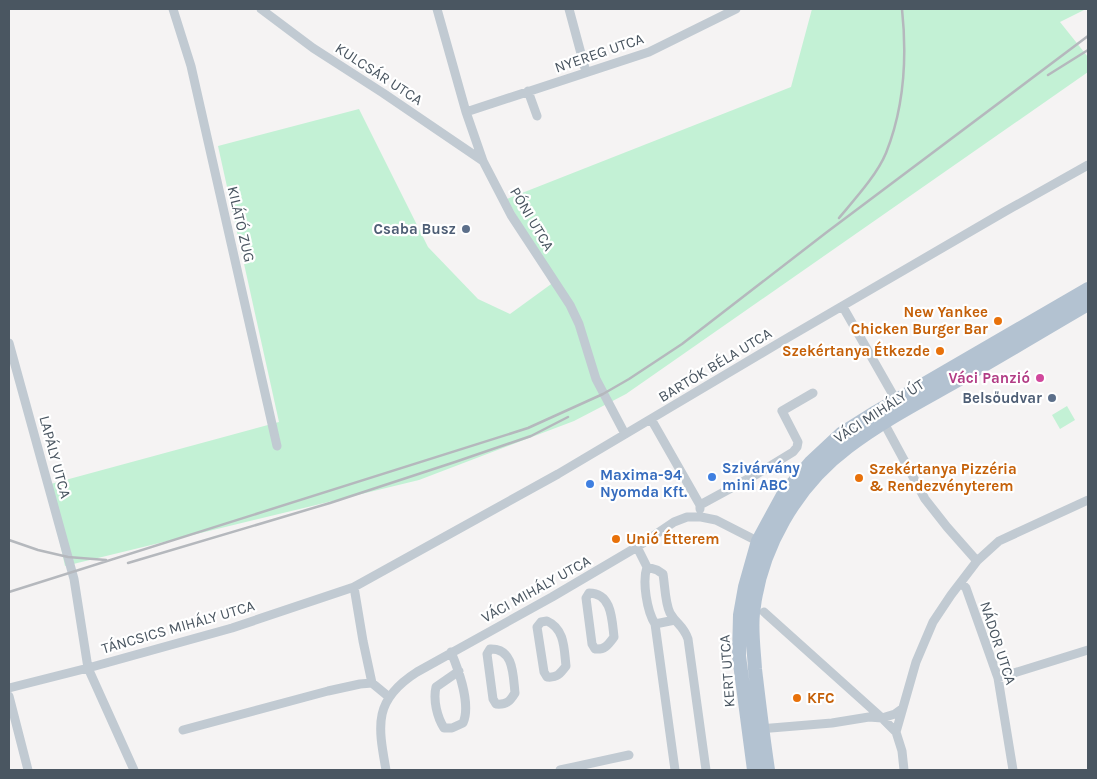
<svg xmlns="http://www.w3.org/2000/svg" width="1097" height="779" viewBox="0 0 1097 779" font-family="Karla,sans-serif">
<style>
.green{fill:#c3f1d5}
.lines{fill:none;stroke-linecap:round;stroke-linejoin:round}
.street{stroke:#c1cad2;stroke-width:9}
.primary{stroke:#b3c2d1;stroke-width:14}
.rail{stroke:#b5b8bd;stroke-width:2.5}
.service-dot{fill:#5c6f8a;stroke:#fff;stroke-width:2}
.food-dot{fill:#e8710a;stroke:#fff;stroke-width:2}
.hotel-dot{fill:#d1479c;stroke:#fff;stroke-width:2}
.shop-dot{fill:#3f7fe0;stroke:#fff;stroke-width:2}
.labels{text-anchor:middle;stroke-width:4.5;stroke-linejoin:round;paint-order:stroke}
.street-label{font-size:15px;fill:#4a5661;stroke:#fff}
.service-label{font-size:15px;font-weight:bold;fill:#4e5e75;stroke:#fff;text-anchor:end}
.food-label{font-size:15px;font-weight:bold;fill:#c56008;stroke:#fff;text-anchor:start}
.hotel-label{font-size:15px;font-weight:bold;fill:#b23c85;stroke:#fff;text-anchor:end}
.shop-label{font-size:15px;font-weight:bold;fill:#366cbe;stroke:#fff;text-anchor:start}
</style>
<rect width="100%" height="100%" fill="#f5f3f3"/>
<!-- green -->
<path class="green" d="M812,9H1086L1060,22L1088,57V72L626,394L574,421L419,480L65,566L47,485L279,422L218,146L359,109L428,247L478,299L510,314L554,282L507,199L791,87Z
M1067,406L1075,420L1060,429L1052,415Z"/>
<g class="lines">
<!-- street -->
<path class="street" d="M173,9L191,66L277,446
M261,9L313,48L383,93L483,161
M437,9L466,112L483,161L511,215L570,305L579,324L596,379L625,434
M569,9L586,72
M528,91L537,116
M466,112L649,52L736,9
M843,307L896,400
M9,343L74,579L88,668L134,770
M651,419L700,505V509
M884,423L925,499L947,527L977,561
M700,505L757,474L793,452L797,447L798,442L782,411L813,393
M637,547L647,567C642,582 647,611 655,624L675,770
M647,567L657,570L663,574C665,586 665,603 670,613C677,625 683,625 688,639L706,770
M961,583L966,588L998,678L1013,770
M354,587L363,641L372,683
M589,593C612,593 612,620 614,637C608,645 605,650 595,649L592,644L586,598Z
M764,612L882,718L895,714L902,709
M547,621C565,629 564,649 566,666C560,674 557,678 547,677L544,672L537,627L541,622Z
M655,624L675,620
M490,649C514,648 513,675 515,693C510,701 507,705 496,704L493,699L487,654Z
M451,652C459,671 471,705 463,723L452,728H444C437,717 433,700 436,687L459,671
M998,678L1088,650
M9,688L88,668L232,628L354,587L558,474L789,337L1004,212L1088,165
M9,696L28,770
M758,729L832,723L869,717L882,718L896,732
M183,730L328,691L360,684L372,683L389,697
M386,770C378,725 373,700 417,672L552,597L637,547L674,522L687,517H701L716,520L761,543
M560,770L629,755
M904,770L902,751L896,732L916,662L933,622L951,595L977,561L999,541L1088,500"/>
<!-- primary -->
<path class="primary" d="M754,770L739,656L740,615L745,587L758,541L783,495L811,462L841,434L876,412L1088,289
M768,770C763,737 759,703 755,669C754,651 751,631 753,613C760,548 796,486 848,447C882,421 921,401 958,380C1002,355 1045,329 1088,304"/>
<!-- rail -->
<path class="rail" d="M1048,75L1088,50
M839,218C854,200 877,175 886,153C904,108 907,56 902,9
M9,540L38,550L68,557L106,560
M128,563L330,503L455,462L531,436L568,417
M9,592L528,428L603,394L629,379L682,344L827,232L1088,36"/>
</g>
<!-- markers -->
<g class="service-dot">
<circle cx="466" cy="229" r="5"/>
<circle cx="1052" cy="398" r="5"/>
</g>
<g class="food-dot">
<circle cx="998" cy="321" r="5"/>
<circle cx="940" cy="351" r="5"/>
<circle cx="859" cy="478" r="5"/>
<circle cx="616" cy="539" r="5"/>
<circle cx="797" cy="698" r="5"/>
</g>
<circle class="hotel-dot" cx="1040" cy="378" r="5"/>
<g class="shop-dot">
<circle cx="712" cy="477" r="5"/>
<circle cx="590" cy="484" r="5"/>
</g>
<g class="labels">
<!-- street labels -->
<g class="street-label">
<text transform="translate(599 53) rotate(-19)" y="5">NYEREG UTCA</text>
<text transform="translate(379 74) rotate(33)" y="5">KULCSÁR UTCA</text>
<text transform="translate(532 219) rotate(59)" y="5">PÓNI UTCA</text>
<text transform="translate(241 224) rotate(77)" y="5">KILÁTÓ ZUG</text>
<text transform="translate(715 365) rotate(-31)" y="5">BARTÓK BÉLA UTCA</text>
<text transform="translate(879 411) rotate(-33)" y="5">VÁCI MIHÁLY ÚT</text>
<text transform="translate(55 457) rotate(75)" y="5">LAPÁLY UTCA</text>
<text transform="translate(536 589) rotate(-29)" y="5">VÁCI MIHÁLY UTCA</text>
<text transform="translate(178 627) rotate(-16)" y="5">TÁNCSICS MIHÁLY UTCA</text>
<text transform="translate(998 643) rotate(72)" y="5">NÁDOR UTCA</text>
<text transform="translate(727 671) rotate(-94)" y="5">KERT UTCA</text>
</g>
<!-- service labels -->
<g class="service-label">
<text x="456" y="234">Csaba Busz</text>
<text x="1042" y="403">Belsőudvar</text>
</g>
<!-- food labels -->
<g class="food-label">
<text x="988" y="317" text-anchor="end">New Yankee<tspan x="988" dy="17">Chicken Burger Bar</tspan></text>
<text x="930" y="356" text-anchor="end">Szekértanya Étkezde</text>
<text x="869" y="474">Szekértanya Pizzéria<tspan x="869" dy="17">&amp; Rendezvényterem</tspan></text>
<text x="626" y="544">Unió Étterem</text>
<text x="807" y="703">KFC</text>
</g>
<!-- hotel labels -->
<g class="hotel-label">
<text x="1030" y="383">Váci Panzió</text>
</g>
<!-- shop labels -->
<g class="shop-label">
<text x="722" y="473">Szivárvány<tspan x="722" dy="17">mini ABC</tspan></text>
<text x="600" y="480">Maxima-94<tspan x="600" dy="17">Nyomda Kft.</tspan></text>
</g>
</g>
<!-- border -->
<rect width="1097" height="779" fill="none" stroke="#4a5661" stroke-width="20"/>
</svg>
